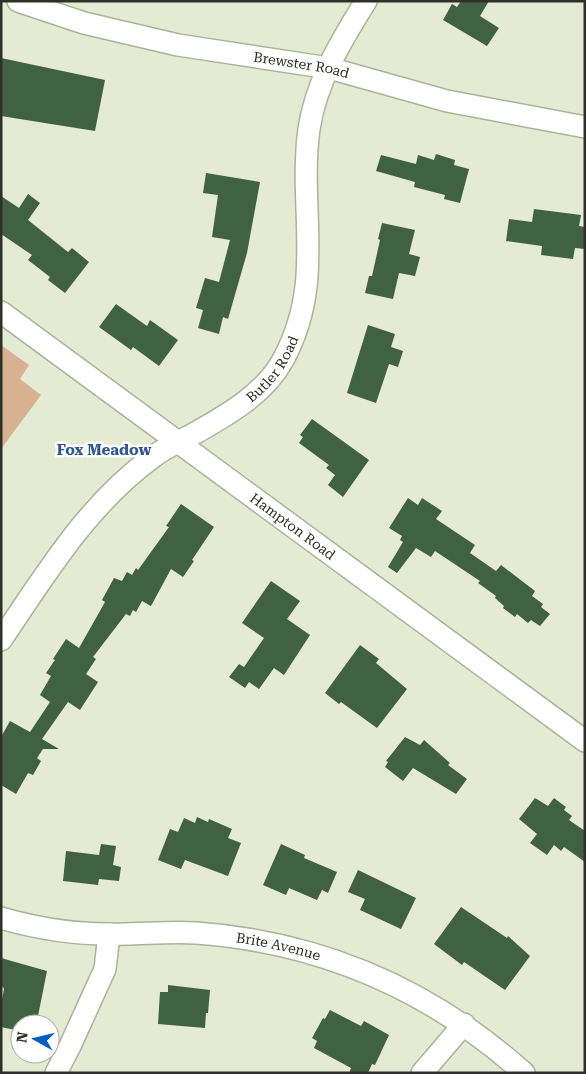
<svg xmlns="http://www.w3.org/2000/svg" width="586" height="1074" viewBox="0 0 586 1074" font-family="'Roboto Serif',serif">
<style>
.green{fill:#d7b191}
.building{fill:#406142}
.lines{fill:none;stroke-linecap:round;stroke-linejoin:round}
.minor-casing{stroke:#adb29b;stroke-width:24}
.minor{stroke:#fff;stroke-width:21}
.labels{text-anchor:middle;stroke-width:5;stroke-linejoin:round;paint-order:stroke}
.street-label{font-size:14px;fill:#2f3128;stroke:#fff}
.neighbourhood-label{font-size:15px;font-weight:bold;fill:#30568d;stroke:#fff}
</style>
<rect width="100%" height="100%" fill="#e5ead3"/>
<!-- green -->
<path class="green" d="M1,345L29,365L20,379L41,395L1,449Z"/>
<!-- building -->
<path class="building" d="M461,1H489L480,16L499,28L487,46L443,20L452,4L457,7Z
M1,58L105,80L95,131L1,116Z
M436,154L455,160L454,165L469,169L460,203L444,199L445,195L414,187L415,182L376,171L381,155L416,164L418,155L434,160Z
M206,173L260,182L247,253L228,319L223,317L219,334L198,328L203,310L196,308L205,278L219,282L230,240L212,237L218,195L203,193Z
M28,194L40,203L28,220L68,252L72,248L89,262L65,293L48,280L50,277L28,260L32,255L1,234V196L19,208Z
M534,209L581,215L579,226L585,227V249L575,248L573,259L541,255L542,246L506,241L509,219L532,222Z
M382,223L415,230L409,254L420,257L415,276L399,273L393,299L365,293L369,276H372L380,240L378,239Z
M116,304L147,326L150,320L178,340L159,366L133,347L131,350L99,327Z
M368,325L395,334L391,347L403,351L398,367L389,364L376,403L347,393Z
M312,419L369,460L343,497L328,485L335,475L326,468L329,465L299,443L303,437L300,435Z
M408,498L418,505L422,498L442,511L436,519L475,545L470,553L496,571L501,565L535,591L532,596L543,604L541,607L550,614L540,626L531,620L528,623L517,614L515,617L503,608L504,606L495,598L496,596L478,583L480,581L435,551L431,557L416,548L397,573L388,567L403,542L400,540L402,536L389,528Z
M181,504L214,527L192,560L194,561L183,577L171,569L151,606L142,601L136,612L133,610L130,616L126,614L93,657L96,659L86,674L98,682L80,710L68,702L42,739L59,749H43L37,758L41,761L33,775L28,773L16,794L1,785V737L10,721L30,732L50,702L40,695L51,676L46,673L55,660L53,659L66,639L79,648L105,602L102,600L114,578L122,581L127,572L132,575L136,568L138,570L169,527L166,526Z
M271,581L300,601L287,619L310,635L284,675L274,668L259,689L249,682L245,688L229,677L239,664L244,667L264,638L242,623Z
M360,645L379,659L376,663L407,689L377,728L341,702L339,704L325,693Z
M405,737L420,745L424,740L450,763L448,765L467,779L456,794L413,768L403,781L385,767L388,762L386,761Z
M535,798L548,806L554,798L566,807L564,810L572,816L569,820L585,831V862L564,847L561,851L554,845L547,855L530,843L537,834L519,819Z
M197,817L208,822L209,819L232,829L228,838L241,843L228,876L185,860L181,869L158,860L170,829L178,832L184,818L195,823Z
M101,844L116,846L113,865L121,867L119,881L99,879L98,885L63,881L66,851L99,855Z
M281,844L305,855L304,858L337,872L328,893L322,890L317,900L289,888L286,895L263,885Z
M358,870L416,898L401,929L360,910L365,899L348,892Z
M461,907L507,938L508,936L530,956L505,990L464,962L462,965L434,944Z
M1,958L47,971L38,1016L34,1015L32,1024H20V1031L1,1027V1004L4,989L1,984Z
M168,985L210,990L208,1013H206L205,1028L158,1024L160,992H168Z
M330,1010L361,1026L364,1021L389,1035L375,1065L372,1064L368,1073H349L351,1068L314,1048L317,1041L312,1038L323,1018L325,1019Z"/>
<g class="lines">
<!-- minor casing -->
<g class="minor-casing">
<g id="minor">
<path id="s1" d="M18,1L84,23L178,45L329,68L447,101L585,127"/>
<path id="s2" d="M1,312L585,741"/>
<path id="s3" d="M1,640C46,574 87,505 153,457C164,448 178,442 190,436C224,417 264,395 283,360C326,281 298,210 309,129C316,82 341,41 366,1"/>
<path id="s4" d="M1,918C36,928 73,934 109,934C138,935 167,931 196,933C322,942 430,989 524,1073"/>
<path d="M56,1073L70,1046L105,969L109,934"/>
<path d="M422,1073L464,1024"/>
</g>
</g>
<!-- minor -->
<use href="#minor" class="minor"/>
</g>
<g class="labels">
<!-- street labels -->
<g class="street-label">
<text dy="5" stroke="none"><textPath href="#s1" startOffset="291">Brewster Road</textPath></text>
<text dy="5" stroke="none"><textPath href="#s3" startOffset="390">Butler Road</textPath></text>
<text dy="5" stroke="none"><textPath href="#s2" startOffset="362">Hampton Road</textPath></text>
<text dy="5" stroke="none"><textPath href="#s4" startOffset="280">Brite Avenue</textPath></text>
</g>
<!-- neighbourhood labels -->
<g class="neighbourhood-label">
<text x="104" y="455">Fox Meadow</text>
</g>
</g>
<!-- border -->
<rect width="586" height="1074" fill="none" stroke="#2f3128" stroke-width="5"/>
<!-- north arrow -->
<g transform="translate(35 1039) rotate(278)"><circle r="24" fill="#ffffff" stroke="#acada9"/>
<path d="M0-4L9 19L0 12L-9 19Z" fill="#005dc5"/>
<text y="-8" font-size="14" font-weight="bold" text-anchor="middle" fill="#2f3128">N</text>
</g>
</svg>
